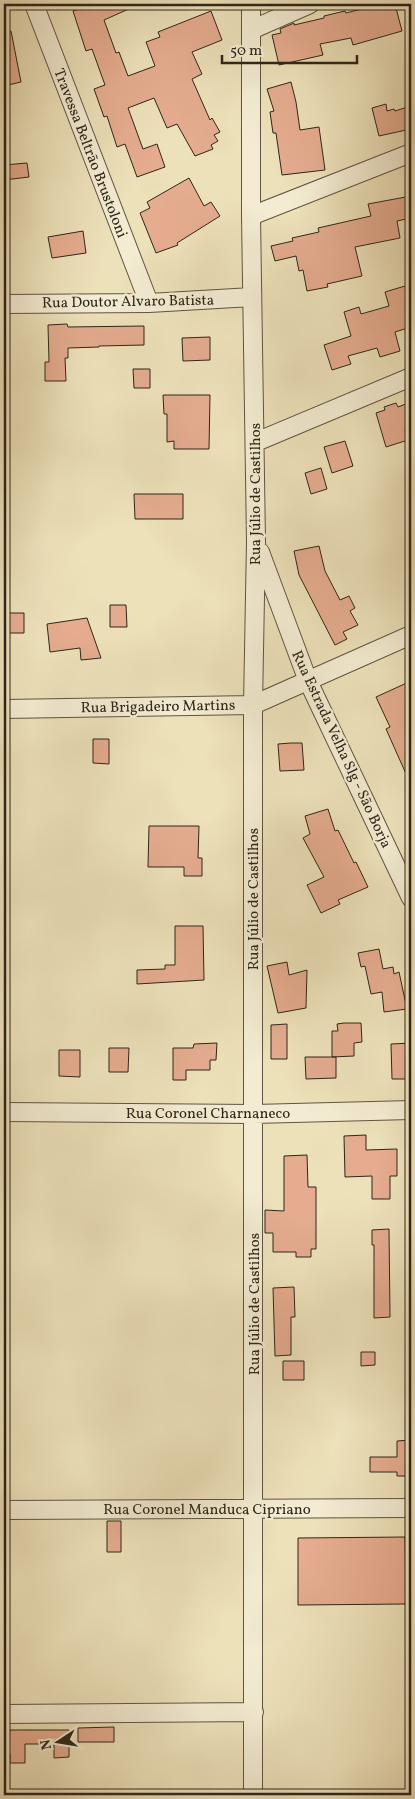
<svg xmlns="http://www.w3.org/2000/svg" width="415" height="1799" viewBox="0 0 415 1799" font-family="Vollkorn,serif">
<style>
.building{fill:#e5ac8f;stroke:#2e261a}
.lines{fill:none;stroke-linecap:round;stroke-linejoin:round}
.minor-casing{stroke:#5e5542;stroke-width:20}
.minor{stroke:#f3ecd2;stroke-width:18}
.labels{text-anchor:middle;stroke-width:4.5;stroke-linejoin:round;paint-order:stroke}
.street-label{font-size:15px;fill:#2e261a;stroke:#f3ecd2}
</style>
<rect width="100%" height="100%" fill="#ede1ba"/>
<filter id="stains"><feTurbulence type="fractalNoise" baseFrequency=".004" numOctaves="4"/><feColorMatrix values="0 0 0 0 .2 0 0 0 0 .09 0 0 0 0 .02 0 0 0 .5 -.17"/></filter>
<radialGradient id="worn" r=".72"><stop offset=".6" stop-color="#630" stop-opacity="0"/><stop offset="1" stop-color="#630" stop-opacity=".3"/></radialGradient>
<!-- building -->
<path class="building" d="M93,4H140L104,20L116,53L119,52L128,76L155,66L146,42L160,37L158,32L211,11L222,40L192,52L202,74L192,79L210,120L212,118L220,132L214,135L218,141L211,145L213,149L195,156L177,124L167,128L154,98L128,108L143,149L157,144L165,167L137,177L125,144L117,147L107,116L104,117L94,89L105,85L92,49L86,51L73,11Z
M381,4H395L402,31L353,45L351,38L320,44L323,55L279,65L272,35L281,33L280,29L294,23V25L324,18V16L345,11L346,13Z
M4,31H11L21,82L4,86Z
M291,82L296,102L300,130L319,127L325,170L282,175L276,133H273L270,112L274,111L267,89Z
M386,104L387,111L394,109L395,111L411,106V129L379,136L372,108Z
M27,163L29,177L4,180V165Z
M189,178L204,206L211,202L220,216L177,243L178,245L156,253L140,213L150,208L147,202Z
M411,196V218L397,221L400,238L355,247L362,276L327,284L328,287L307,291L303,270L299,271L296,256L275,261L271,246L293,241L292,238L319,232L318,228L371,216L368,204Z
M83,231L86,253L52,258L48,237Z
M405,286L411,308V327L395,332L400,351L380,357L377,348L348,356L351,364L332,370L324,345L351,336L344,312L359,307L361,314L389,306L385,292Z
M67,324L68,327L144,326V345L99,346V347L68,348V358H65L66,381H45V362H49L48,325Z
M210,337V360L183,361L182,338Z
M133,369H150V388H134Z
M163,395H210L209,449H174V441L167,442V414H164Z
M411,402V429L405,431L408,440L386,447L376,413L385,410L384,407L396,403L398,407Z
M345,441L353,466L332,473L324,447Z
M321,468L327,489L311,494L305,473Z
M134,494H183V519H135Z
M319,546L325,571L340,600L349,596L355,608L350,611L358,625L343,632L347,639L335,645L299,575L294,551Z
M110,605H126L127,627H110Z
M9,613H24V633H9Z
M87,618L101,658L81,660L80,648L50,652L47,624Z
M411,681V785L386,729L390,727L376,697Z
M93,739H109V764L93,763Z
M291,743H302L304,770L280,771L278,744Z
M328,809L335,831L338,830L354,863L356,862L368,887L338,900L340,904L321,913L307,885L324,877L303,838L310,834L305,816Z
M149,826H199L198,858H202V876H184V867H148Z
M175,926H203L204,980L137,984V970L165,969V965H175Z
M379,949L383,969L393,967L394,974L399,972L407,1009L384,1012L382,992L371,994L365,966L361,967L358,953Z
M287,962L289,975L307,970L306,1008L278,1013L267,966Z
M344,1023H361L362,1042L354,1043V1056L332,1057V1031H338L337,1024Z
M287,1024V1059H271V1025Z
M217,1043L216,1060H210V1070H186V1080H173V1048H193L194,1044Z
M411,1043V1079H392L391,1044Z
M109,1048H129L128,1072H109Z
M59,1050H80V1077L59,1076Z
M305,1057H336V1078L306,1079Z
M366,1135V1150L397,1149V1176H390V1199H372V1176L345,1177L344,1136Z
M307,1155L308,1187H316V1249H311V1257H296V1252H273V1233H265V1210L284,1211V1156Z
M389,1229L390,1317L374,1318V1245H372V1230Z
M294,1287L295,1317H291V1355L275,1356L273,1288Z
M361,1352H375V1365L361,1366Z
M283,1361H304V1380H283Z
M411,1440V1476H397V1472H370V1457H397V1441Z
M107,1521H121V1552H107Z
M405,1537L406,1604L298,1605V1538Z
M114,1727V1742H78V1728Z
M10,1730H69V1757L54,1758V1744H25V1763H10V1754H4V1733L10,1732Z"/>
<g class="lines">
<!-- minor casing -->
<g class="minor-casing">
<path id="minor" d="M34,4L149,303
M251,4V216L256,542L253,705V1795
M251,30L310,4
M251,216L411,153
M4,304L149,303L252,297
M256,442L411,377
M260,552L308,681L411,898
M4,709L253,705L411,635
M4,1112L253,1114L411,1110
M4,1510L411,1508
M4,1714L254,1712"/>
</g>
<!-- minor -->
<use href="#minor" class="minor"/>
</g>
<g class="labels">
<!-- street labels -->
<g class="street-label">
<text transform="translate(91 153) rotate(69)" y="5">Travessa Beltrão Brustoloni</text>
<text transform="translate(128 301) rotate(-1)" y="5">Rua Doutor Alvaro Batista</text>
<text transform="translate(255 494) rotate(-90)" y="5">Rua Júlio de Castilhos</text>
<text transform="translate(158 706) rotate(-1)" y="5">Rua Brigadeiro Martins</text>
<text transform="translate(342 749) rotate(65)" y="5">Rua Estrada Velha Slg - São Borja</text>
<text transform="translate(253 899) rotate(-90)" y="5">Rua Júlio de Castilhos</text>
<text x="208" y="1118">Rua Coronel Charnaneco</text>
<text transform="translate(254 1304) rotate(-90)" y="5">Rua Júlio de Castilhos</text>
<text x="207" y="1514">Rua Coronel Manduca Cipriano</text>
</g>
</g>
<!-- margin -->
<rect width="415" height="1799" fill="none" stroke="#ede1ba" stroke-width="20"/>
<rect x="5" y="5" width="405" height="1789" fill="none" stroke="#2e261a" stroke-width="2.5"/>
<rect x="10" y="10" width="395" height="1779" fill="none" stroke="#2e261a"/>
<!-- north arrow -->
<g transform="translate(58 1742) rotate(258)" stroke="#f3ecd2" stroke-width="4" paint-order="stroke">
<path d="M0-4L9 19L0 12L-9 19Z" fill="#2e261a"/>
<text y="-8" font-size="14" font-weight="bold" text-anchor="middle" fill="#2e261a">N</text>
</g>
<!-- scale -->
<path d="M222 55v8h135v-8" fill="none" stroke="#2e261a" stroke-width="2.5"/>
<text x="230" y="55" font-size="15" fill="#2e261a" stroke="#f3ecd2" stroke-width="4" paint-order="stroke">50 m</text>
<rect width="100%" height="100%" filter="url(#stains)"/>
<rect width="100%" height="100%" fill="url(#worn)"/>
</svg>
